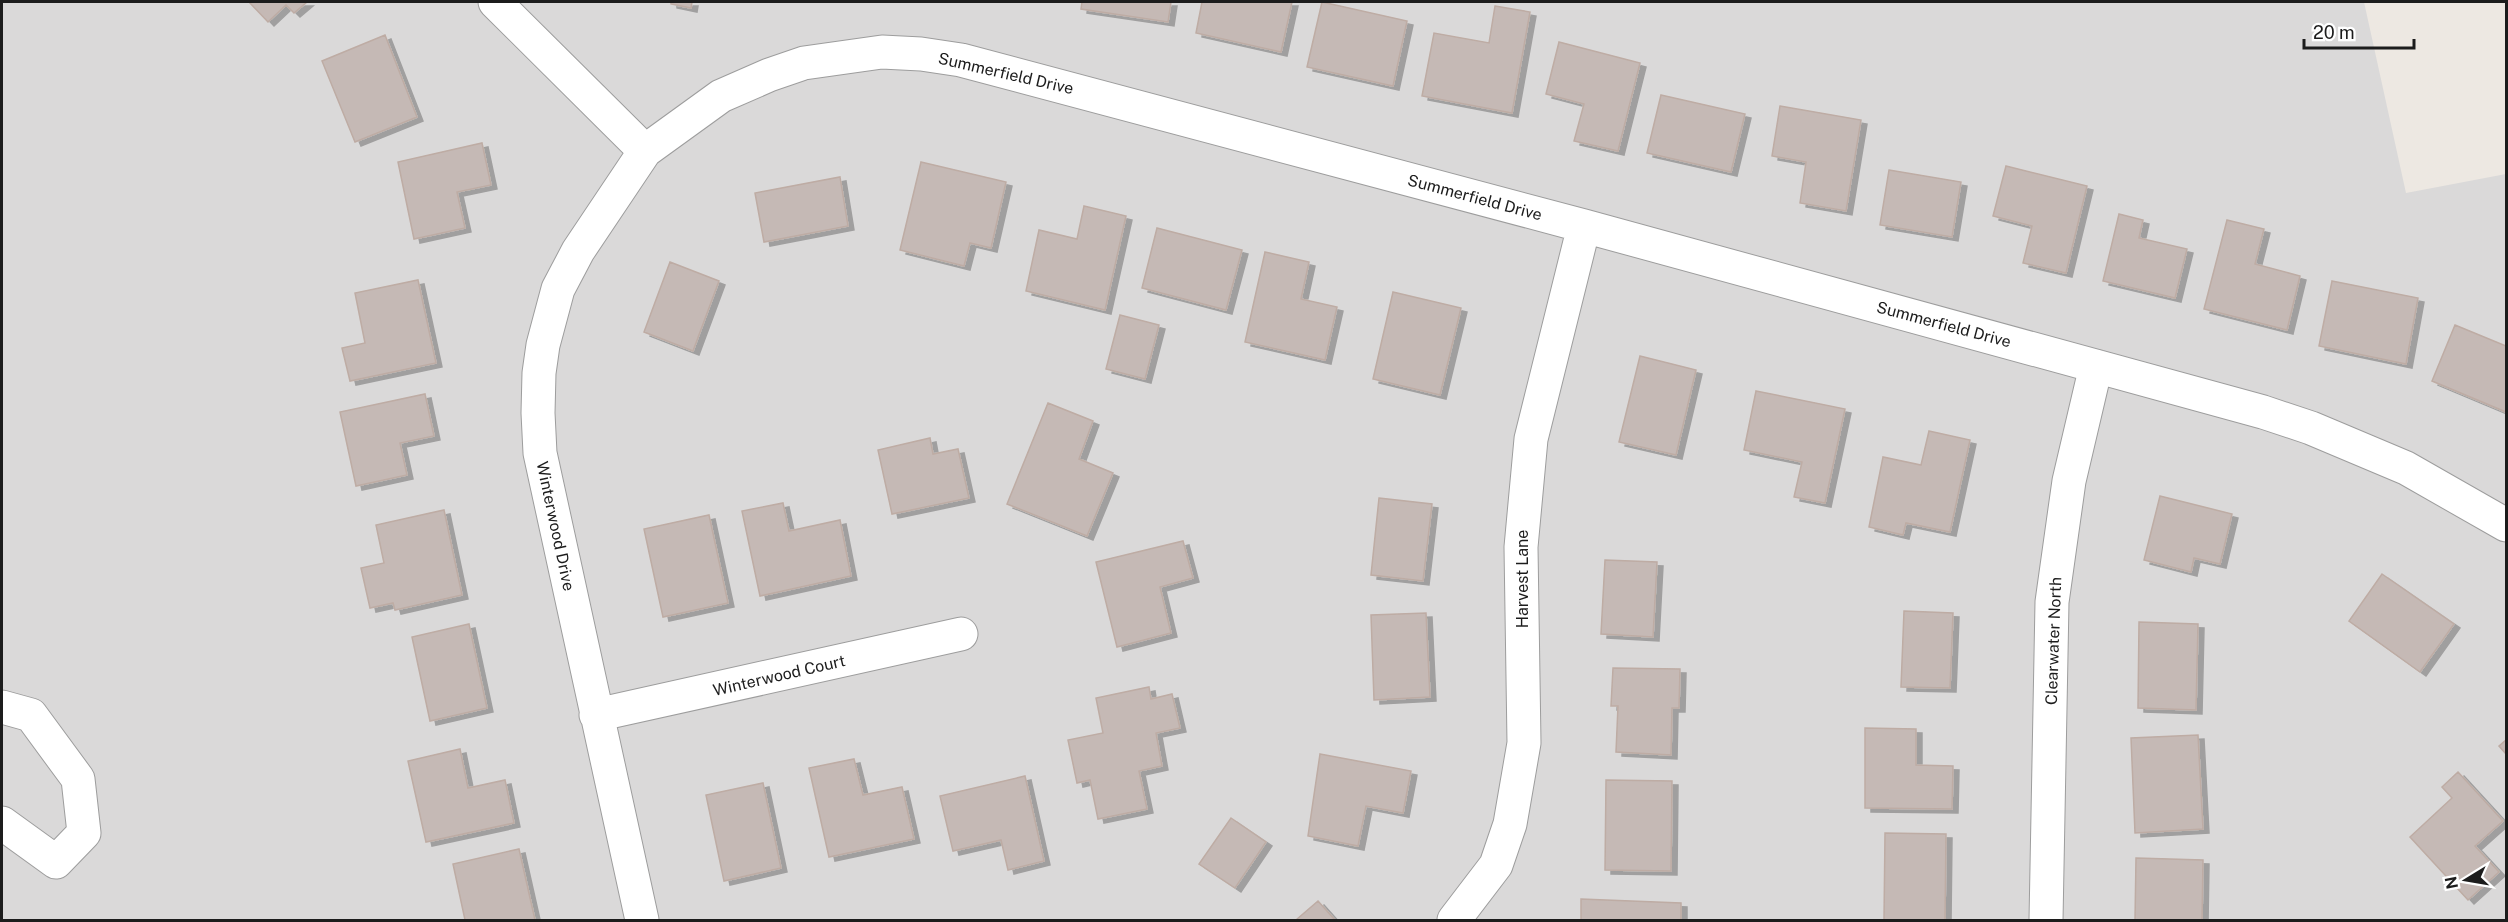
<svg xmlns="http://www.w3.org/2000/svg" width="2508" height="922" viewBox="0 0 2508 922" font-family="'Public Sans',sans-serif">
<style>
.residential{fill:#dad9d9}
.building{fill:#c5b9b5;stroke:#beaca4;stroke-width:1.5;filter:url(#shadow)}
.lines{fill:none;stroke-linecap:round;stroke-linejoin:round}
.minor-casing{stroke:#9d9d9d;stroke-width:35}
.minor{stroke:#fff;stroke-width:33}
.labels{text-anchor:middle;stroke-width:5;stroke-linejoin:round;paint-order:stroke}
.street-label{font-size:16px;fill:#1c1c1c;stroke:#fff}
</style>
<defs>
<filter id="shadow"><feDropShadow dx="6" dy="4" stdDeviation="0" flood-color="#0004"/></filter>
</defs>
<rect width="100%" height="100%" fill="#ede8e2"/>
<!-- residential -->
<path class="residential" d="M2,2H2364L2406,193L2506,174V920H2Z"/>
<!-- building -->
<path class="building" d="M249,2H307L294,13L286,5L268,22Z
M671,2H692L691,8L671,4Z
M1082,2H1171L1168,22L1081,9Z
M1202,2H1292L1281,52L1196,33Z
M1322,2L1407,21L1393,86L1307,67Z
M1495,6L1530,12L1512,113L1422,96L1434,33L1489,43Z
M385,35L417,117L355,142L322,61Z
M1559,42L1640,63L1618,151L1574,141L1584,104L1546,94Z
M1661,95L1745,114L1731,172L1647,153Z
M1780,106L1861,120L1846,211L1800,203L1806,162L1772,156Z
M482,143L491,185L457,192L465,228L414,239L398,162Z
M921,162L1006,182L991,248L970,243L964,266L900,250Z
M2006,166L2087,186L2066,273L2023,263L2032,226L1993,216Z
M1889,170L1961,182L1952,237L1880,225Z
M840,177L848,226L764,242L755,193Z
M1084,206L1126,216L1105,310L1026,291L1039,230L1077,239Z
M2119,214L2143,220L2139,238L2187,249L2175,298L2103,281Z
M2227,220L2264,229L2255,264L2300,276L2287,330L2204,309Z
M1157,228L1242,250L1226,310L1142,288Z
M1265,252L1309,262L1301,299L1337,307L1325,360L1245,342Z
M670,262L719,281L693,351L644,332Z
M418,280L436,363L350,381L342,348L365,343L355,293Z
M2332,281L2418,298L2406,364L2319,346Z
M1393,292L1461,308L1440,395L1373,379Z
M1120,315L1159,325L1145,379L1106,369Z
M2455,325L2506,346V412L2432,381Z
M1640,356L1696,370L1676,455L1619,442Z
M1756,391L1845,409L1825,503L1794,497L1802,462L1744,450Z
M425,394L434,436L400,443L407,475L356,486L340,412Z
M1048,403L1093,421L1079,459L1113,473L1087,536L1007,504Z
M1929,431L1970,440L1950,532L1906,523L1903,535L1869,527L1883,457L1921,465Z
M930,438L933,454L958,449L969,498L892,514L878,450Z
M2160,496L2232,514L2220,564L2194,558L2191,572L2144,560Z
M1379,498L1432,504L1423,581L1371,575Z
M783,503L789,531L840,520L851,576L760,596L742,511Z
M444,510L462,595L395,610L393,603L370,608L361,568L384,563L376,525Z
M709,515L728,603L663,617L644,529Z
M1183,541L1193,578L1160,587L1171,633L1117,647L1096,562Z
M1605,560L1657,562L1653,637L1601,634Z
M2382,574L2454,624L2420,672L2349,621Z
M1904,611L1953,613L1950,688L1901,687Z
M1426,613L1430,697L1374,700L1371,615Z
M2139,622L2198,624L2196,710L2138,708Z
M469,624L487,708L430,721L412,637Z
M1613,668L1680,669L1679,708H1672L1671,755L1616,752L1618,706H1611Z
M1149,687L1151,699L1172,694L1180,728L1156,733L1162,766L1139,771L1147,809L1098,819L1090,780L1077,783L1068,740L1103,733L1096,698Z
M1865,728L1916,729V765L1953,766L1952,809L1865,808Z
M2198,735L2203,829L2135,833L2131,738Z
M2506,740V754L2499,746Z
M460,749L468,788L505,780L514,823L426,842L408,761Z
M1320,754L1411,771L1403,813L1366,806L1358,846L1308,836Z
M854,759L863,795L902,787L914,839L829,857L809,768Z
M2458,772L2503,821L2475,846L2499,872L2468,900L2410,837L2452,798L2442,787Z
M1025,776L1044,861L1008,870L1001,840L953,851L940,796Z
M1606,780L1672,781L1671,871L1605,870Z
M763,783L781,868L724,881L706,795Z
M1231,818L1266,842L1235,888L1199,864Z
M1885,833L1946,834L1945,920H1884Z
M519,849L535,920H465L453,864Z
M2136,858L2203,860L2202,920H2135Z
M1581,899L1681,903V920H1581Z
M1318,901L1335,920H1296Z"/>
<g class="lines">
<!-- minor casing -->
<g class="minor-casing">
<path id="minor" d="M495,2L645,151
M2,707L31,715L78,779L84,833L56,862L2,823
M596,715L961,634
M642,920L540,453L538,413L539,373L543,345L558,289L578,251L645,151L721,96L769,75L804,63L882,52L921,54L961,60L1584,226L2263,412L2311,428L2406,468L2506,525
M1454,920L1496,865L1510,824L1524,743L1521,547L1531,439L1584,226
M2046,920L2052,602L2069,481L2096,366"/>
</g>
<!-- minor -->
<use href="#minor" class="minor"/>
</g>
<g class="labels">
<!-- street labels -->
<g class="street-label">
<text transform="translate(1006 73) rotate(13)" y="6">Summerfield Drive</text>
<text transform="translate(1475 197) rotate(15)" y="6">Summerfield Drive</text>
<text transform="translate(1944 324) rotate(15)" y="6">Summerfield Drive</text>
<text transform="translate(556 526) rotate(78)" y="6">Winterwood Drive</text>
<text transform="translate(1522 579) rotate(-90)" y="6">Harvest Lane</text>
<text transform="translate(2053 641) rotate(-88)" y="6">Clearwater North</text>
<text transform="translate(779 675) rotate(-13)" y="6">Winterwood Court</text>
</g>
</g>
<!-- border -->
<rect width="2508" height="922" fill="none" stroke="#1c1c1c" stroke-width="6"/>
<!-- north arrow -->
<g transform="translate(2466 880) rotate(259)" stroke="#ffffff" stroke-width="4.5" paint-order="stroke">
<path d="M0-4.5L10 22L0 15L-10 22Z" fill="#1c1c1c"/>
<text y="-9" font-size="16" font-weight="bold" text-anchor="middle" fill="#1c1c1c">N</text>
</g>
<!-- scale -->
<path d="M2304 39v9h110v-9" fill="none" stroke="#1c1c1c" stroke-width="3"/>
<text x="2313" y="39" font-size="18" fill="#1c1c1c" stroke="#ffffff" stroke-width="4.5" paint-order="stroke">20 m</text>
</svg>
